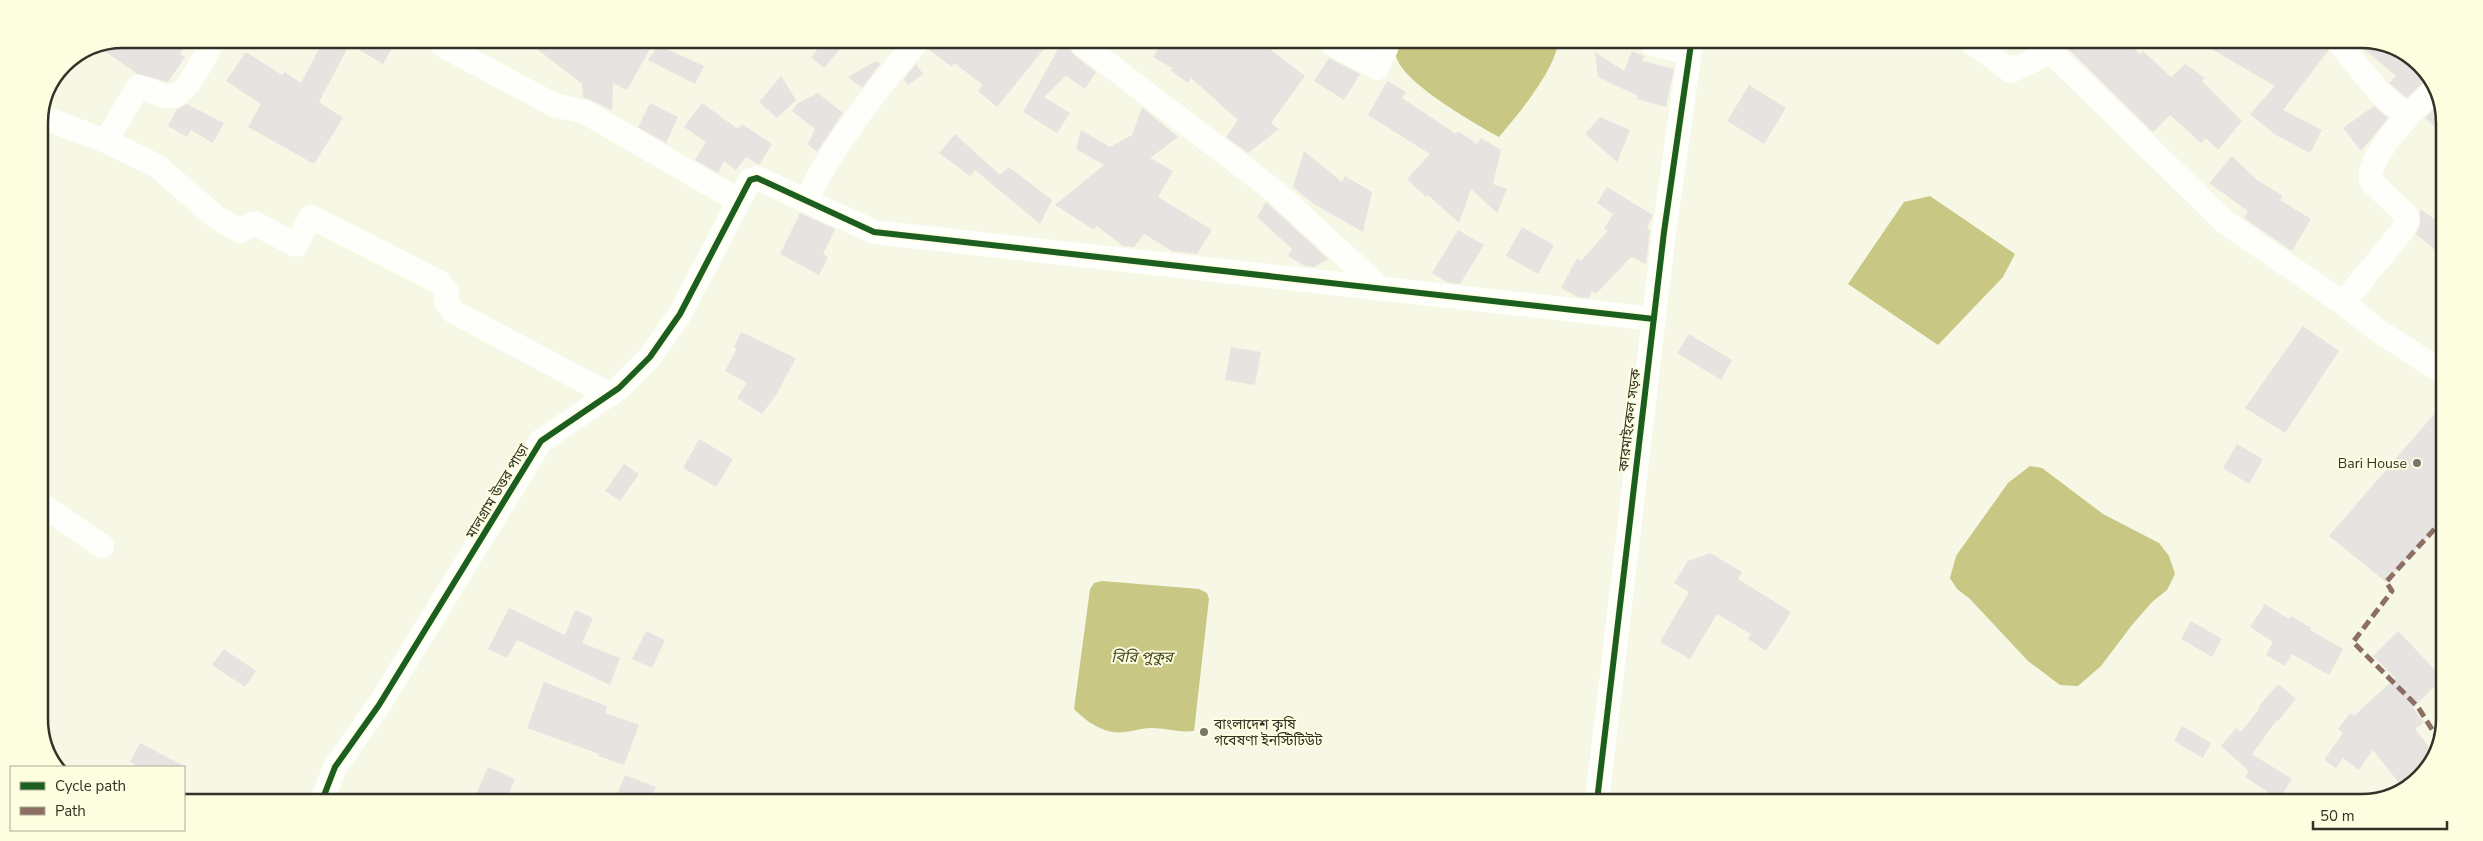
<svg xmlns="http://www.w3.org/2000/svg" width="2483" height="841" viewBox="0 0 2483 841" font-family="'Nunito Sans','Noto Sans Bengali',sans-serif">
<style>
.water{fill:#c8c783}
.building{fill:#e6e3e1}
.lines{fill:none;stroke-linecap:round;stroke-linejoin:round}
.minor{stroke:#fefefb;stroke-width:24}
.quiet{stroke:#8d6e63;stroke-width:5;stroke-dasharray:10 5;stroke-linecap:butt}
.cycleway-casing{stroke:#fdfde0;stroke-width:9}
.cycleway{stroke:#1b5e20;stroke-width:6}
.poi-dot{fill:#777769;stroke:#fdfde0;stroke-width:2}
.labels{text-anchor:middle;stroke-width:4;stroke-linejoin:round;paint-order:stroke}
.street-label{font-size:14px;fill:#323226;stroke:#fdfde0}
.poi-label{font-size:14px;fill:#323226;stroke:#fdfde0;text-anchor:end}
.water-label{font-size:15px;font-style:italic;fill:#474620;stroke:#fdfde0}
.rim{fill:none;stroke:#323226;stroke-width:2.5}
</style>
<rect width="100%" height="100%" fill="#f7f7e6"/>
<!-- water -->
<path class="water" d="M1396,44H1558C1552,74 1519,113 1499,137C1474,123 1407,85 1397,59C1395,55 1396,49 1396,44Z
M1930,196L2015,254L2003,277L1938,345L1848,284L1904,202Z
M2030,466L2042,468L2103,514L2159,543L2169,556L2175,574L2167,590L2152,602L2132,625L2101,666L2078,686L2060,685L2028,661L1969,598L1957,589L1950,578L1956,556L2008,483Z
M1102,581L1199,589L1207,593L1209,599L1194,731C1179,733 1166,728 1151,728C1143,728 1133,731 1125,732C1105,735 1087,722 1074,709L1090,589L1094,583Z"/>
<!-- building -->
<path class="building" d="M2062,43H2130L2139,54L2143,51L2171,77L2185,64L2205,78L2202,81L2242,121L2218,150L2206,138L2201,143L2170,115L2153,132Z
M2201,43H2326L2328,51L2283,110L2322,130L2310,153L2274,134L2250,114L2275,86Z
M2357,43H2387L2410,59L2429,77L2407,98L2389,83L2396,76Z
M822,44H844L824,68L811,57Z
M928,44H1048L997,107L978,91L983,85L954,63L952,67L928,49Z
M1061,44L1069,47L1074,55L1096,72L1085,89L1066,76L1044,97L1070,113L1057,133L1023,112Z
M1161,44H1275L1271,50L1305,76L1271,123L1279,129L1248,153L1226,137L1238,120L1191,78L1188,83L1170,70L1172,68L1153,57Z
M95,45H185L180,54L185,57L168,82L138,74Z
M321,45H349L319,102L343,118L314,164L248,127L261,104L226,81L246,52L282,75L285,72L301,83Z
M351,45H394L383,64Z
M532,45H652L627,90L613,83L612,110L583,97L582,84Z
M658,45L704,66L695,84L648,60Z
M1632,51L1644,56L1642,61L1674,69L1666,107L1637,99L1638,96L1598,77L1595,52L1624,71Z
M1329,58L1360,74L1344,100L1314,81Z
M876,61L880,64L862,88L848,77Z
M916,64L923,74L908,85L904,79Z
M781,76L796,100L777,118L759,102Z
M1387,81L1406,92L1402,98L1456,134L1458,131L1477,144L1481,138L1501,150L1493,184L1507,189L1497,213L1471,189L1459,223L1428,195L1426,197L1407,179L1430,154L1368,115Z
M1749,85L1786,108L1764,144L1727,121Z
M818,93L843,113L817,152L808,144L815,129L792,111L797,104Z
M650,103L678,117L666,143L638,127Z
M702,103L738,129L742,124L772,144L759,165L746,157L736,170L724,161L718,173L695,160L706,142L684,127Z
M187,104L224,123L213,143L191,130L187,137L168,126L177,109Z
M2439,104L2444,116V136L2425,118Z
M2374,106L2388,118L2361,151L2343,128Z
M1142,107L1178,137L1150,158L1173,171L1158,197L1212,230L1197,254L1172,251L1144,234L1134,247L1123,246L1097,226L1094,230L1055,205L1104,165L1076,149L1081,130L1110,147L1132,135Z
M1600,117L1630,130L1617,162L1585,134Z
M955,134L1000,175L1009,167L1052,200L1040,224L975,170L970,176L939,153Z
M1304,151L1342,182L1345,176L1372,192L1363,232L1314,204L1293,187Z
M2232,156L2257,180L2283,196L2280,200L2311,219L2292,251L2244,218L2248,211L2209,183Z
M1607,187L1653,215L1647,228L1650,230L1646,264L1631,257L1596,294L1592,291L1589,298L1578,297L1561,288L1577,258L1581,261L1608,231L1604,229L1613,214L1597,203Z
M1266,202L1268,204L1328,259L1314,267L1305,266L1288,256L1292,249L1257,217Z
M2420,209L2443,225V257L2416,234L2420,226Z
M800,213L835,229L823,254L828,257L819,275L780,254Z
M1522,227L1554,245L1538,274L1506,256Z
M1458,230L1484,245L1460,284L1447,282L1432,273Z
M2303,326L2339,351L2285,433L2245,408Z
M741,332L796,358L776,395L762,414L737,398L747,383L725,371L737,348L734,347Z
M1689,334L1732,360L1721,380L1677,353Z
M1231,347L1261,352L1255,385L1225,380Z
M2442,405L2441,522L2386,582L2329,536Z
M699,439L733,459L716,487L683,468Z
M2237,444L2263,459L2249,484L2223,468Z
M624,464L639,474L620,501L605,491Z
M1710,553L1742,572L1738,579L1791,612L1766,651L1748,639L1751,634L1717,614L1690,659L1660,642L1689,592L1674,583L1688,561Z
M2265,604L2289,619L2291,616L2311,628L2310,630L2343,649L2329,675L2292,654L2285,666L2266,655L2273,642L2250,627Z
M509,608L565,635L575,610L593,618L582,643L620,658L610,685L517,640L507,658L488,649Z
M2191,621L2222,639L2212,657L2181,639Z
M646,631L665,640L652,668L632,659Z
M2398,631L2440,675V681L2413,708L2424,722L2415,729L2434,753L2411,785L2403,788L2373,750L2359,770L2343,758L2336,768L2324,760L2343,733L2338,729L2350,713L2354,716L2395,678L2373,656Z
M224,649L256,671L245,687L212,665Z
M544,682L607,706L605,713L639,725L624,765L598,756L599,754L527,728Z
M2278,684L2296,699L2278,721L2277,720L2252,754L2292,779L2279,799L2245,777L2249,771L2221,746L2236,728L2241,732L2260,708L2259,706Z
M2182,726L2211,743L2203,758L2174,741Z
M140,743L186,767H139L130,762Z
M488,767L515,779L507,799H474Z
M625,775L656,787L651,799H615Z"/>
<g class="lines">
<!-- minor -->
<path class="minor" d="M1973,43L2011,71L2051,52L2226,223L2343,303L2380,332L2442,372
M2339,43L2380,93L2407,116
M1082,44L1277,193L1381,289
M1332,44L1377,68L1388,44
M1652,44L1690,53
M442,45L554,105L585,112L739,201
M39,116L106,141L157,166L217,218L240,231L254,223L296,245L311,217L439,282L447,292L446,302L454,312L610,395
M106,141L138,87C149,88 161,98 172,96C187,95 204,57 211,45
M806,200C834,144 874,92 915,44
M2343,303L2403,230L2407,221L2406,215L2371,181C2366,156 2416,107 2434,90
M39,503L102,546
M323,798L335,767L379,705L541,441L619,388L650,357L680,314L750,180L757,178L874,232L1654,319
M1597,801L1664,232L1691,44"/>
<!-- quiet -->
<path class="quiet" d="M2440,742L2418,707L2353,642L2392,591L2386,582L2441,522"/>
<!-- cycleway casing -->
<g class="cycleway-casing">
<path id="cycleway" d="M323,798L335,767L379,705L541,441L619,388L650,357L680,314L750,180L757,178L874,232L1654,319
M1597,801L1664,232L1691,44"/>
</g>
<!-- cycleway -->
<use href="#cycleway" class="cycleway"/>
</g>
<!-- markers -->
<g class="poi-dot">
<circle cx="2417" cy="463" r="5"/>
<circle cx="1204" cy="732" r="5"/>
</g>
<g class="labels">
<!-- street labels -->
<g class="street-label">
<text transform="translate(1629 420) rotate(-83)" y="5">কারমাইকেল সড়ক</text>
<text transform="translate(497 491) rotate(-59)" y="5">মালগ্রাম উত্তর পাড়া</text>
</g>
<!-- poi labels -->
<g class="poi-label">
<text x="2407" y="468">Bari House</text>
<text x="1214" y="729" text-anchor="start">বাংলাদেশ কৃষি<tspan x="1214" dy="16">গবেষণা ইনস্টিটিউট</tspan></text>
</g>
<!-- water labels -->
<g class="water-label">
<text x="1142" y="662">বিরি পুকুর</text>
</g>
</g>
<!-- crop -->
<path d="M0 0H2483V841H0ZM123 48H2361A75 75 0 0 1 2436 123V719A75 75 0 0 1 2361 794H123A75 75 0 0 1 48 719V123A75 75 0 0 1 123 48Z" fill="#fdfde0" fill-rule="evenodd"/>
<path class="rim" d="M123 48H2361A75 75 0 0 1 2436 123V719A75 75 0 0 1 2361 794H123A75 75 0 0 1 48 719V123A75 75 0 0 1 123 48Z"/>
<!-- legend -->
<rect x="10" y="766" width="175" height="65" fill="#fdfde0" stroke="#acac96"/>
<rect x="20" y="782" width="25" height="8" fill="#1b5e20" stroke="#acac96"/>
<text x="55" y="791" font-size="15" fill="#323226">Cycle path</text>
<rect x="20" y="807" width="25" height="8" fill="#8d6e63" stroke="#acac96"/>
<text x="55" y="816" font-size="15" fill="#323226">Path</text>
<!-- scale -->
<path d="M2313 821v8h134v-8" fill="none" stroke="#323226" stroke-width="2.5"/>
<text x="2320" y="821" font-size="15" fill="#323226" stroke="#fdfde0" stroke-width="4" paint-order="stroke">50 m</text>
</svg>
